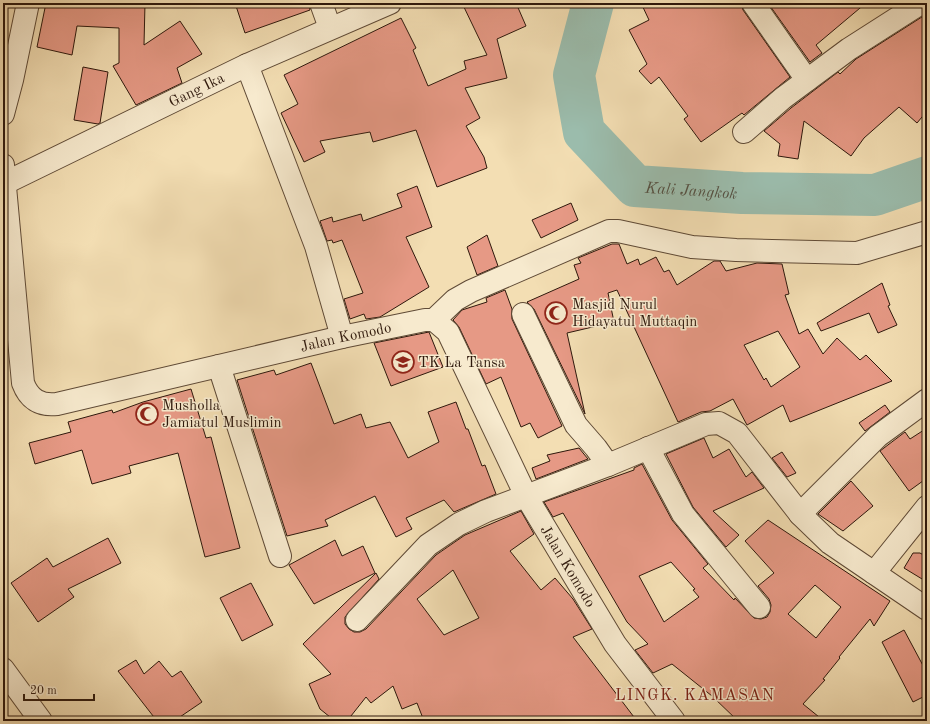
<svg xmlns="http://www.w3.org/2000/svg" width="930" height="724" viewBox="0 0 930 724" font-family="'Old Standard TT',serif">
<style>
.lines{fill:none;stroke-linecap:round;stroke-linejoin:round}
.river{stroke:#9bbcac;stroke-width:42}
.building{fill:#e69985;stroke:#2e180c;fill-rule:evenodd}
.minor-casing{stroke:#5f4a36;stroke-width:24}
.minor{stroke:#f7eace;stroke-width:22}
.labels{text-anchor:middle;stroke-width:3;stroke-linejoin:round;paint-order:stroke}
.street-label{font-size:15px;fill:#2e180c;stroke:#f7eace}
.poi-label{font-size:15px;fill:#2e180c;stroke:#f7eace;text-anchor:start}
.water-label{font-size:16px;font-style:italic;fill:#545144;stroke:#f7eace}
.neighbourhood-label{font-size:16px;letter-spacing:1px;fill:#7a1f14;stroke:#f7eace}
</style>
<rect width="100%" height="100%" fill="#f3deb3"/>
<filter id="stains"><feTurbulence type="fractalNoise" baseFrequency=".005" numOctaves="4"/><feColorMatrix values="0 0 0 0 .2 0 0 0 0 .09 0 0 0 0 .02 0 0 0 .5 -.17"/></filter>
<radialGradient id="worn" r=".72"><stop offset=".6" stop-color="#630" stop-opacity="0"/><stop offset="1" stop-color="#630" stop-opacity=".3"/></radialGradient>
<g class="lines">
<!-- river -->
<path class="river" id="s1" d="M593,3L574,75L584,132L635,186L742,193L875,195L927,177"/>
</g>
<!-- building -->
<path class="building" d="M46,3H145L144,45L180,21L202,54L177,68L182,83L136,105L113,66L119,63V28L77,26L72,55L37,47Z
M235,3H309L310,10L245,33Z
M462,3H516L526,26L497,39L507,78L465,88L480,118L466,126L484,157L487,168L437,187L416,130L373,142L370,132L320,141L325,152L304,162L281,113L298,104L284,75L401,18L416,48L413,50L428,86L466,69L464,61L487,55Z
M641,3H741L743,10L790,77L744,115L742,113L701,142L684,119L688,116L659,77L651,84L639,71L647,64L629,30L649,20Z
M768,3H866L816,45L822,53L810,62Z
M925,15L927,17V111L917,123L899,107L864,138L851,156L804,121L798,159L778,156L780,144L764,131L791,108L838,72L840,74L856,59Z
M83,67L108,72L100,123L98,124L74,120Z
M417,186L432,227L406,237L429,287L380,317L366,319L364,314L350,319L344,299L363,293L342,240L333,243L332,240L327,241L320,221L332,217L333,222L361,214L363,221L402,207L397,194Z
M571,203L578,220L541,238L532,220Z
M487,235L498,266L477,275L467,247Z
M612,244H619L627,264L638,259L640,265L656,257L664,272L669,270L677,285L714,261H720L726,271L757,263L782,264L789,294L785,295L799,334L808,329L823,354L837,338L860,360L866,355L892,381L790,422L783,405L747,425L733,399L710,411L701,412L678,422L617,290L608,293L614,322L567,333L585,414L534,309L527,302L579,279L574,265L581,263L578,258ZM778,331L800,367L771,387L766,378L764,380L744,345Z
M882,283L890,305L888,306L897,325L878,333L869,313L821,331L817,323Z
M505,290L512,309V319L562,426L538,438L530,423L521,427L501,377L486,384L459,327L453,320L462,310L487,302L486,298Z
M429,332L443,367L391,386L374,343Z
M311,363L334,424L361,414L366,428L390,422L408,458L439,442L428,412L456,402L466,429H468L482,466L485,465L496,494L454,512L444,500L406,518L412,529L396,537L375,496L325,520L328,526L287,536L237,380L274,370L276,375Z
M191,389L206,438L211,437L240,548L205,557L178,453L129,466L131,473L92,484L82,450L35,464L29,443L71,432L68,422L112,410L113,413L143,402Z
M885,405L890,412L865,431L859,423Z
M927,428V478L909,491L880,451L905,432L910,439Z
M704,438L713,458L729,449L746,477L752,472L764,488L713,511L739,535L726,547L693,507L666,454Z
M579,448L588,459L536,479L532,468L550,461L547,455Z
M782,452L796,473L787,477L772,458Z
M642,464L672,520L708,564L703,568L734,600L735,598L754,618L761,619L767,617L770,612L771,605L769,599L758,586L774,573L745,541L768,520L890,601L874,626L870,619L839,657L840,658L823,679L825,680L803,704L824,721H738L712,696L672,664L653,673L635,650L648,644L627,622L563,513L553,517L544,502L634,470V468ZM671,562L695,589L693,590L699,597L664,622L639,576ZM815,585L841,607L816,638L788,614Z
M851,481L873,506L843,531L818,514Z
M521,511L534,534L510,551L541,590L555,578L573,599L592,629L573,637L637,721H424L417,703L402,709L393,686L371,703L366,697L347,721H335L320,709L309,684L331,674L303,644L376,573L379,579L345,617V624L349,629L354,632H360L366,629L436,555L465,535ZM453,570L479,618L444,635L417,599Z
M108,538L121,563L68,589L74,597L38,622L11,583L47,558L53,567Z
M335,540L342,556L363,546L375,573L314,604L289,565Z
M913,553H920L927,557V582L904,568Z
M251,583L273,625L242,641L220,598Z
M904,630L927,673V695L913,702L882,642Z
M136,660L144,674L159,661L172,677L181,671L202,702L174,721H157L118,671Z"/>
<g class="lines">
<!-- minor casing -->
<g class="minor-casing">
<g id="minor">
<path d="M321,3L330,28"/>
<path d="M753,3L807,80"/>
<path d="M247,65L316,246L342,337"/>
<path d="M3,114L12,80L28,3"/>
<path d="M744,132L783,98L849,49L921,3"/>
<path id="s2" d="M3,165L23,383C29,399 40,406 57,404L342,337L425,320H434L448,332L526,496L615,644L674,721"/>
<path id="s3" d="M5,183L247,65L390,3"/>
<path d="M523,314L576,425L596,448L608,465"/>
<path d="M434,320L455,300L471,291L609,231H618L692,247L736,250L857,253L927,232"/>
<path d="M219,366L280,556"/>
<path d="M648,448L683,514L759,607"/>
<path d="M800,514L878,436L927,400"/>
<path d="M874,573L927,507"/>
<path d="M357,620L428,545L459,524L486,511L608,465L706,424L719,423L737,433L800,514L830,543L927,609"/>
<path d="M3,669L41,721"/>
</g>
</g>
<!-- minor -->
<use href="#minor" class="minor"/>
</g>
<!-- icons -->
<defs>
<g id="mosque-ring" transform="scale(1.15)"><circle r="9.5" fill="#f7eace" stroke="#8f2418" stroke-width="1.5"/><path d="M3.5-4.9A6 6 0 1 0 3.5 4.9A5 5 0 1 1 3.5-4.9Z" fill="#8f2418"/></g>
<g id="school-ring" transform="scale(1.15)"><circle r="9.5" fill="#f7eace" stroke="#8f2418" stroke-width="1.5"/><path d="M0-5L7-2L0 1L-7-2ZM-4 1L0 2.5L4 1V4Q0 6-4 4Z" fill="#8f2418"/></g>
</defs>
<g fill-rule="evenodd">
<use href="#mosque-ring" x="556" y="313"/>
<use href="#school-ring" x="403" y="362"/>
<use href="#mosque-ring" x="147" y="414"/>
</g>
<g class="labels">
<!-- street labels -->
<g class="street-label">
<text dy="5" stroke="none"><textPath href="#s3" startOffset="213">Gang Ika</textPath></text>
<text dy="5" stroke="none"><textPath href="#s2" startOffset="559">Jalan Komodo</textPath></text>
<text dy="5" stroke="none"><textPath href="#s2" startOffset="931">Jalan Komodo</textPath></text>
</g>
<!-- poi labels -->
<g class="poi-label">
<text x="572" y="309">Masjid Nurul<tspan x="572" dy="17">Hidayatul Muttaqin</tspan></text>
<text x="418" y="367">TK La Tansa</text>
<text x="162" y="410">Musholla<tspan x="162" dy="17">Jamiatul Muslimin</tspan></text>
</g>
<!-- water labels -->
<g class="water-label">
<text dy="6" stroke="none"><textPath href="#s1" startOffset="263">Kali Jangkok</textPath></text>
</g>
<!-- neighbourhood labels -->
<g class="neighbourhood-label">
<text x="695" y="700">LINGK. KAMASAN</text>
</g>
</g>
<!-- margin -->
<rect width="930" height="724" fill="none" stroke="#f3deb3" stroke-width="16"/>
<rect x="4" y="4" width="922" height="716" fill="none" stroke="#2e180c" stroke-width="2"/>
<rect x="8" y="8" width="914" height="708" fill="none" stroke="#2e180c"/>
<!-- scale -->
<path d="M24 694v6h70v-6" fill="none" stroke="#2e180c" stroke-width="2"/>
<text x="30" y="694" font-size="12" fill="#2e180c" stroke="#f7eace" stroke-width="3" paint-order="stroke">20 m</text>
<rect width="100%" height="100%" filter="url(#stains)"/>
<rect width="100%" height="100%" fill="url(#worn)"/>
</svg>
